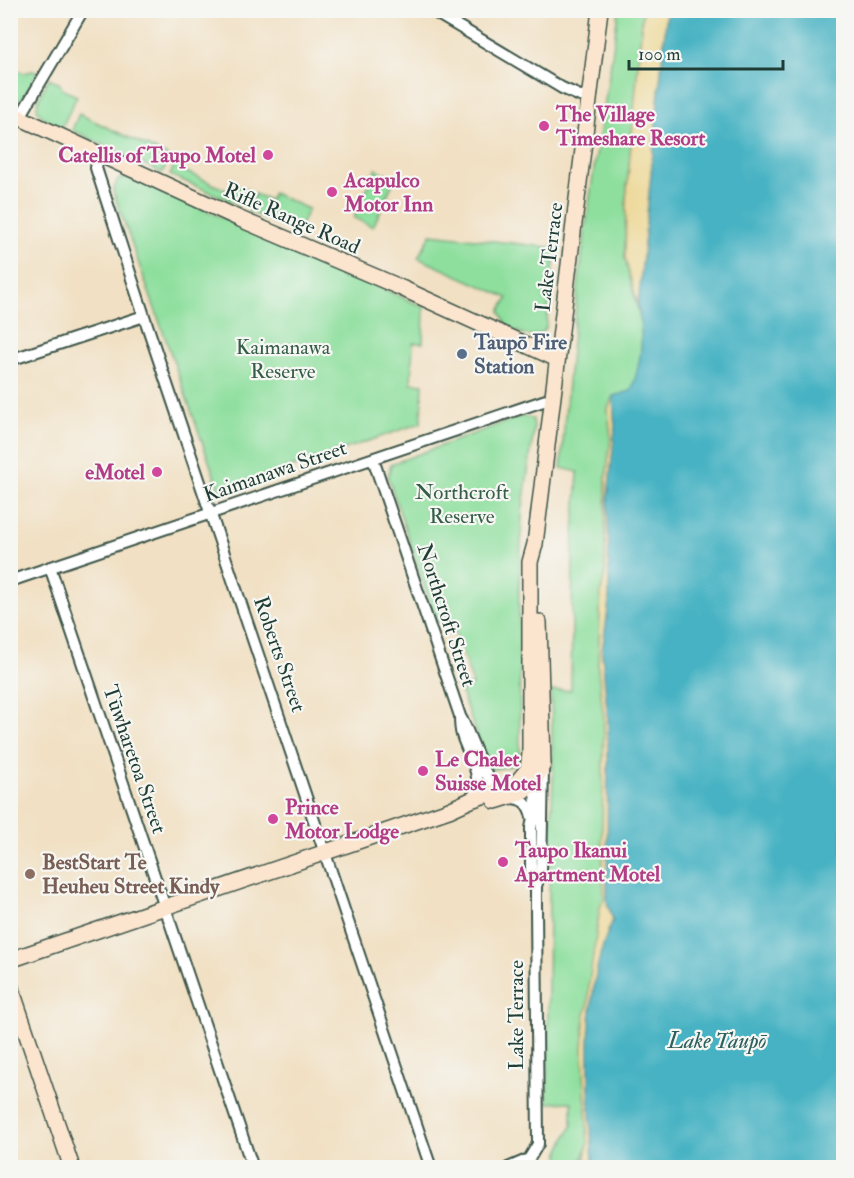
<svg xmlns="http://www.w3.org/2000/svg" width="854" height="1178" viewBox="0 0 854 1178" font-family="'IM FELL Double Pica',serif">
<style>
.green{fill:#8edf9e;stroke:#568e69;stroke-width:1.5}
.sand{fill:#eeda9e;stroke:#868c69;stroke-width:1.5}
.water{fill:#46b2c3;stroke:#32787c;stroke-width:1.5}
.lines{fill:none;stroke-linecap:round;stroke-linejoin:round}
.street-casing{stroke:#3e5549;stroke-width:14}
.secondary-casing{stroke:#3e5549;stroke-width:18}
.street{stroke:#fff;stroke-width:10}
.secondary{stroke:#fce5cf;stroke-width:15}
.hotel-dot{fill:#d1479c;stroke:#f6f6f2;stroke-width:2}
.service-dot{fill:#5c6f8a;stroke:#f6f6f2;stroke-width:2}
.education-dot{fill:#8d6e63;stroke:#f6f6f2;stroke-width:2}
.labels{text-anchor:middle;stroke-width:4.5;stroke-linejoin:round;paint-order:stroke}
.hotel-label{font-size:21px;font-weight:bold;fill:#b23c85;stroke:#f6f6f2;text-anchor:start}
.street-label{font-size:21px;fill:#1f3d34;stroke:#f6f6f2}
.service-label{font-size:21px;font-weight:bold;fill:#4e5e75;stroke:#f6f6f2;text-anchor:start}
.park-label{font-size:21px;fill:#355d49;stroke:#f6f6f2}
.education-label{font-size:21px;font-weight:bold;fill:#785e54;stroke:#f6f6f2;text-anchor:start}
.water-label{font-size:22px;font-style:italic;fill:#2b605f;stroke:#f6f6f2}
</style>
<rect width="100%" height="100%" fill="#f6f6f2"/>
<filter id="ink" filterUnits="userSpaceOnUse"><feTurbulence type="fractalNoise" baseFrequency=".0167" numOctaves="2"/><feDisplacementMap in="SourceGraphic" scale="12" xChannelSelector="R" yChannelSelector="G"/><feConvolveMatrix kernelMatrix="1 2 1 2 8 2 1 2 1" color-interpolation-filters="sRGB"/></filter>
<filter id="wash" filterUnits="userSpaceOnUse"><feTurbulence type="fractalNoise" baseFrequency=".008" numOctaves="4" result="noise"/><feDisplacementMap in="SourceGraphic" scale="24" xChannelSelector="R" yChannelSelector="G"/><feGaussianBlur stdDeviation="1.35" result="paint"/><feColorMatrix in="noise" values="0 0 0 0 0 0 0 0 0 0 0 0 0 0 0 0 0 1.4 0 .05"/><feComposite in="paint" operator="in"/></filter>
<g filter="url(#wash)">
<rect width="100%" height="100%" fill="#f1e0c3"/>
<!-- green -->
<path class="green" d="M618,11H643L626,200L625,258L643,332L639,369L631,391L613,396L608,409L611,437L606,480L605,574L601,592L598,669L604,719L602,838L604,898L597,924L595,953L589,984L588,1005L585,1016L583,1052L588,1144L580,1167H559L560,1150L572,1125V1102L547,1103L549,899L553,776L551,691L571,690L573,549L578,472L561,468C568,368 579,268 594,169C602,116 612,64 618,11Z
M10,67L24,73L32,71L38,72L23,98L11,103Z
M49,78L60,84L62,89L77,96L62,127C27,112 35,107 49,78Z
M79,114L170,157L162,173L72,130Z
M177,159L185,163L182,170L228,191L232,184L247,190L240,205L170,175Z
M376,169L395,178L373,227L354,218Z
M131,177L424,307L423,343H413L411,383L423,384L421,423L220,492L113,191L118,179Z
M273,193L308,209L298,233L248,211L255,194L269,200Z
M431,234L556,248L546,328C535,343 521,333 507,327L500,311L508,298L418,258Z
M522,416L533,419L534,429L522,514L519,591L520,760L517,765L490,770L460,690L473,684L450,617L436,622L388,477L391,464Z"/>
<!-- sand -->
<path class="sand" d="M643,10L667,11L638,306L625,258L626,200Z
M613,396L615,428L609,603L602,652L608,721L607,902L613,920C581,985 588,1090 593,1162L582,1159L585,1158L588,1144L583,1052L585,1015L588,1005L589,984L600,908L604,898L602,838L604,719L598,669L601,592L605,574L606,480L611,437L608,409Z"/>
<!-- water -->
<path class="water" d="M667,11H843V1167H580L582,1159L593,1161C588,1089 581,986 613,920L607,902L608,721L602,652L609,603L608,497L615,428L613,396L631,391C642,360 644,337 638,306Z"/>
</g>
<g filter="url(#ink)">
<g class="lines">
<!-- street casing -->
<g class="street-casing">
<path id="street" d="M431,10L562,88L580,96L589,97
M20,117L83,10
M99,152L96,168L144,316L431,1168
M10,360L144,316
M373,459L460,716C460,722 460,729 462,735C468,756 487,779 471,800
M50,567L253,1168
M10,581L552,398
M461,718C470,733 482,774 493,783C496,786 501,787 506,788
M510,798C523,798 529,804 532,817
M536,886L541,872L543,768
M508,1168L529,1159L538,1144L536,905V886L531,873V828L536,802L533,778"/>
</g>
<!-- secondary casing -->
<g class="secondary-casing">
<path id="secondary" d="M10,113L240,219L397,286L557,359
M495,801C520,794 533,791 543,764L539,622
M10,960L449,810L471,800L506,788L518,781L528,769L530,754V562L535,544L600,10
M10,985L72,1168"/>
</g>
<!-- street -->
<use href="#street" class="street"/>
<!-- secondary -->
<use href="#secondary" class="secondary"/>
</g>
</g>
<!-- markers -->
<g class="hotel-dot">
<circle cx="544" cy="126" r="6"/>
<circle cx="268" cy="155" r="6"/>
<circle cx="332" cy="192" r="6"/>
<circle cx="157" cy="472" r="6"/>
<circle cx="423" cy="771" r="6"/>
<circle cx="273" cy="819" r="6"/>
<circle cx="503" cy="862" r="6"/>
</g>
<circle class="service-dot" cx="462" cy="354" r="6"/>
<circle class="education-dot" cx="30" cy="874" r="6"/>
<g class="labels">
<!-- hotel labels -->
<g class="hotel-label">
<text x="556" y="121">The Village<tspan x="556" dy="24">Timeshare Resort</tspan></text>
<text x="256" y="162" text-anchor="end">Catellis of Taupo Motel</text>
<text x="344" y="187">Acapulco<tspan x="344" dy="24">Motor Inn</tspan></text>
<text x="145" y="479" text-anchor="end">eMotel</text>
<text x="435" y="766">Le Chalet<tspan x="435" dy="24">Suisse Motel</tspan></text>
<text x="285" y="814">Prince<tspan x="285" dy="24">Motor Lodge</tspan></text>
<text x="515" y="857">Taupo Ikanui<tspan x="515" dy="24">Apartment Motel</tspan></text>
</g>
<!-- street labels -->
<g class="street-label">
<text transform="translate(292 218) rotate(24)" y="7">Rifle Range Road</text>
<text transform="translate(549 257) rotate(-83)" y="7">Lake Terrace</text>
<text transform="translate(275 471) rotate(-19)" y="7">Kaimanawa Street</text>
<text transform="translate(447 615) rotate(72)" y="7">Northcroft Street</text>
<text transform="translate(280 654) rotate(71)" y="7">Roberts Street</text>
<text transform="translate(135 759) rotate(71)" y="7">Tūwharetoa Street</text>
<text transform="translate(516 1015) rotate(-90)" y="7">Lake Terrace</text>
</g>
<!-- service labels -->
<g class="service-label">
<text x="474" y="349">Taupō Fire<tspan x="474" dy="24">Station</tspan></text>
</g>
<!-- park labels -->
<g class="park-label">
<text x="283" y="354">Kaimanawa<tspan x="283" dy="24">Reserve</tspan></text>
<text x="462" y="499">Northcroft<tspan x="462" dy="24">Reserve</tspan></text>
</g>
<!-- education labels -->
<g class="education-label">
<text x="42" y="869">BestStart Te<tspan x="42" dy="24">Heuheu Street Kindy</tspan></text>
</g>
<!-- water labels -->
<g class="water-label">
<text x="717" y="1048">Lake Taupō</text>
</g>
</g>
<!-- margin -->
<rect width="854" height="1178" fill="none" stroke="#f6f6f2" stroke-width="36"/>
<!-- scale -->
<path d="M629 60v9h154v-9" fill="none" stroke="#1f3d34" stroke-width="3"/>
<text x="638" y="60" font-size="18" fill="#1f3d34" stroke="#f6f6f2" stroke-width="4.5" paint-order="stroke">100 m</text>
</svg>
